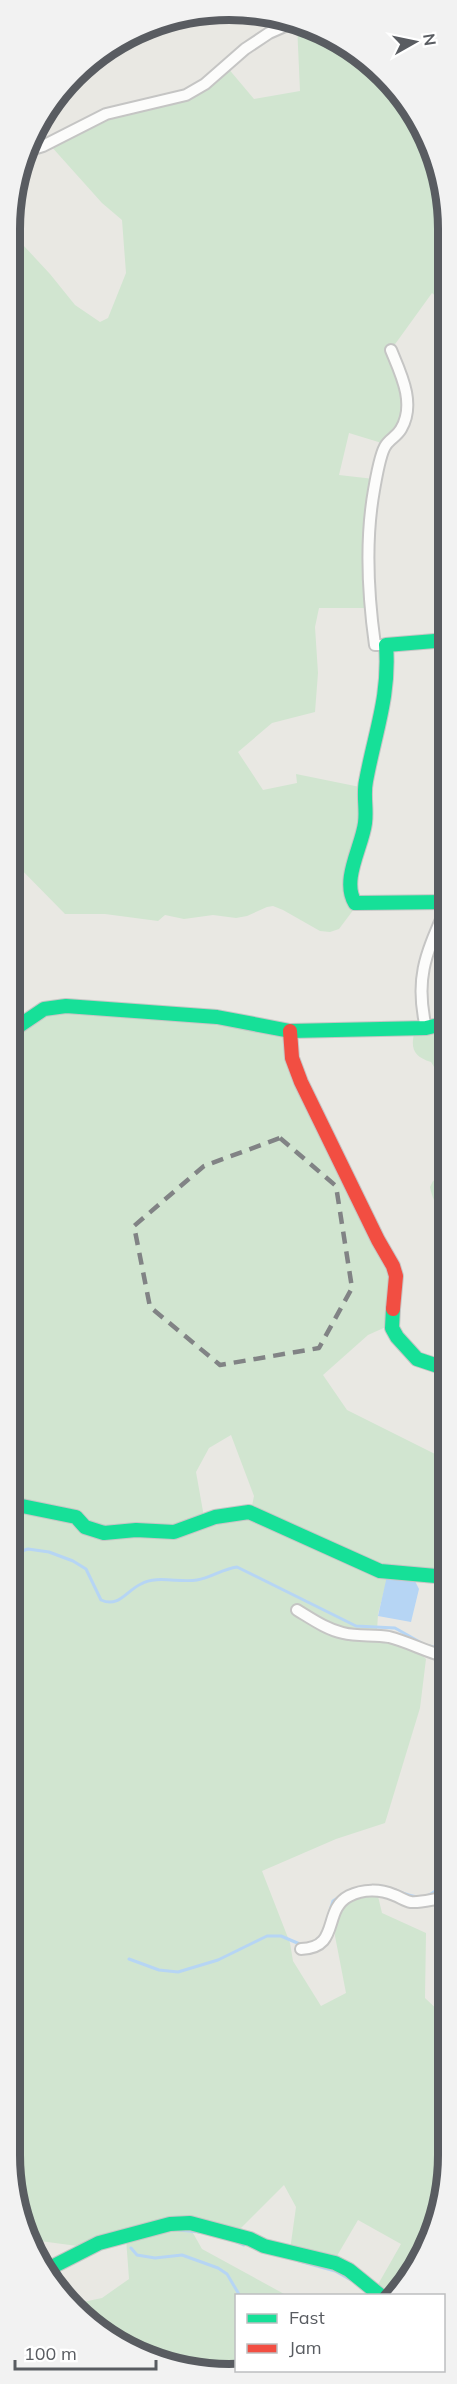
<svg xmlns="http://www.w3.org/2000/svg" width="457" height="2384" viewBox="0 0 457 2384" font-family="Mulish,sans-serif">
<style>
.green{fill:#d1e5d0;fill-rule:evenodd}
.water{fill:#b6d5f4}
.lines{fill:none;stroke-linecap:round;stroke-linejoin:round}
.stream{stroke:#b6d5f4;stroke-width:3}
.street-casing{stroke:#c5c5c4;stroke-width:14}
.fast-casing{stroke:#c6c6c5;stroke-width:16}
.jam-casing{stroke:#c6c6c5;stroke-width:16}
.street{stroke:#fcfcfb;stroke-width:10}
.fast{stroke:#16e098;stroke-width:14}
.jam{stroke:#f24e42;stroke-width:14}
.marked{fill:none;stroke:#818385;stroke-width:4.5;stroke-dasharray:12 8;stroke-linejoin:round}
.rim{fill:none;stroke:#595c61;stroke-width:8}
</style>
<rect width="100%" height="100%" fill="#e9e8e3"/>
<!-- green -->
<path class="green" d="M297,24L326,32L384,74L431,144L448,214L447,306L432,293L393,347C399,371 412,403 400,426C397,432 389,438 385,444L349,433L339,475L374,479L366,608H319L315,627L318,673L315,712L272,723L238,752L263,790L297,783L296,774L360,787L354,909L339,929L330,932L320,931L283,910L273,906L267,907L247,916L236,918L213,915L184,919L165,915L158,921L105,914H65L10,858L11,522L13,516L11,517V232L50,274L75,305L100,322L108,318L126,273L122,220L102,203L50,145L107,115L176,101L227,67L254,99L300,91Z
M71,1008L187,1019L286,1033L390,1268L388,1326L368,1335L323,1375L347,1410L447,1460V1574L388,1576L378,1614L377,1631L398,1634L426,1659L420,1708L385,1823L336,1839L262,1871L290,1943L293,1961L321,2006L346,1993L335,1936L336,1910L348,1899L377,1892L382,1913L426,1933L425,1998L446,2018V2184L425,2253L392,2295H385L376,2288L401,2244L358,2220L334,2261L290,2250L296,2207L284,2185L237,2232L190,2221L85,2247L25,2239L9,2155L10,1035L32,1019ZM231,1435L254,1496L250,1516L207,1522L204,1517L196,1472L209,1448Z
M447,1029V1088L431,1062C413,1056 410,1048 415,1030Z
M447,1172V1178L434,1188L446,1216L447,1268C440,1253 444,1237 441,1220C439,1209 432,1199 430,1187L433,1181Z
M189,2226L202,2249L286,2295L237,2296V2370L245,2371L214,2375L132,2353L73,2310L69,2305L102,2298L129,2279L126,2238Z"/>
<!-- water -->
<path class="water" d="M447,1178V1224L446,1216L434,1188Z
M387,1576L413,1577L419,1589L411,1622L378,1616Z"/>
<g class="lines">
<!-- stream -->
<path class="stream" d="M10,1555L28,1549L49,1552L73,1561L86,1569L101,1600C119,1608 126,1591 141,1584C156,1575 180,1583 197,1580C211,1578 222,1569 237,1567L356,1626L395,1628L425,1645L447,1650
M378,1886C397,1886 416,1906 434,1892C440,1888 443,1876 446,1870
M329,1914L333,1901L348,1891
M129,1959L159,1970L178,1972L218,1960L267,1936H281L302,1945
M179,2230L199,2232
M237,2242L244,2245
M131,2248L137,2255L155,2258L182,2255L218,2268L227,2274L240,2296
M299,2261L335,2271L351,2280"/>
<!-- street casing -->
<g class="street-casing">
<path id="street" d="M27,151L43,146L106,114L186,95L205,84L245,49L269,33L294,22
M386,645H375C368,595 365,540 374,490C376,479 380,453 386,445C390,439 397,436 401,429C416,404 401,374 391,350
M426,1028C414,976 427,952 447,906
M297,1610C312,1619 326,1629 343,1633C358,1637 374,1634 389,1637C409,1642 426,1652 447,1657
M301,1949C341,1948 322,1910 349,1896C363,1889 380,1889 394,1895C400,1897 405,1901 411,1902C421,1903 433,1899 443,1898L446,1890"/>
</g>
<!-- fast casing -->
<g class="fast-casing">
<path id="fast" d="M447,640L386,645C390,696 375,732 366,781C363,795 367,809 365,823C362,847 341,880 355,903L447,902
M10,1032L44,1009L66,1006L217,1017L290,1031L426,1028L447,1023
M393,1309L392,1328L397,1337L417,1359L447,1369
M17,1505L76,1517L85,1527L104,1533L136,1530L174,1532L215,1517L249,1512L380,1571L447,1577
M46,2270L99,2243L170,2224L190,2223L250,2239L264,2246L335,2263L349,2270L381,2296"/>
</g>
<!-- jam casing -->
<g class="jam-casing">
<path id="jam" d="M290,1031L292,1058L301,1082L378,1240L393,1266L396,1276L393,1309"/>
</g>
<!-- street -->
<use href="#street" class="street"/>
<!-- fast -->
<use href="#fast" class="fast"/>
<!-- jam -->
<use href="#jam" class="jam"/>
</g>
<!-- marked area -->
<path class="marked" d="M280,1138L336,1186L352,1288L319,1348L220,1365L150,1307L134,1226L204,1166Z"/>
<!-- crop -->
<path d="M0 0H457V2384H0ZM229 20H229A209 209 0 0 1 438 229V2155A209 209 0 0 1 229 2364H229A209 209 0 0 1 20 2155V229A209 209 0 0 1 229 20Z" fill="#f2f2f2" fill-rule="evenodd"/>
<path class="rim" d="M229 20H229A209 209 0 0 1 438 229V2155A209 209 0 0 1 229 2364H229A209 209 0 0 1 20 2155V229A209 209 0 0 1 229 20Z"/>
<!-- legend -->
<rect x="235" y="2294" width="210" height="78" fill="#ffffff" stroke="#bdbec0" stroke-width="1.5"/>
<rect x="247" y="2314" width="30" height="9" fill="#16e098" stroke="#bdbec0" stroke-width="1.5"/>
<text x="289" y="2324" font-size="18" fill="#595c61">Fast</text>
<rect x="247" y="2344" width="30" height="9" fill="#f24e42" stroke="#bdbec0" stroke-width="1.5"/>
<text x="289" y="2354" font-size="18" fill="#595c61">Jam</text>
<!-- north arrow -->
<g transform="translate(415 42) rotate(81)" stroke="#ffffff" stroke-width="4.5" paint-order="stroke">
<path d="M0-4.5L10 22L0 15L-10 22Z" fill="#595c61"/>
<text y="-9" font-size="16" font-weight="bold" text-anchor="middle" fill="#595c61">N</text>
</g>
<!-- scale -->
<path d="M15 2360v9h141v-9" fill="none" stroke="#595c61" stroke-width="3"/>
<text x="24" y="2360" font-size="18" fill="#595c61" stroke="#ffffff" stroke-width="4.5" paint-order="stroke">100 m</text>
</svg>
